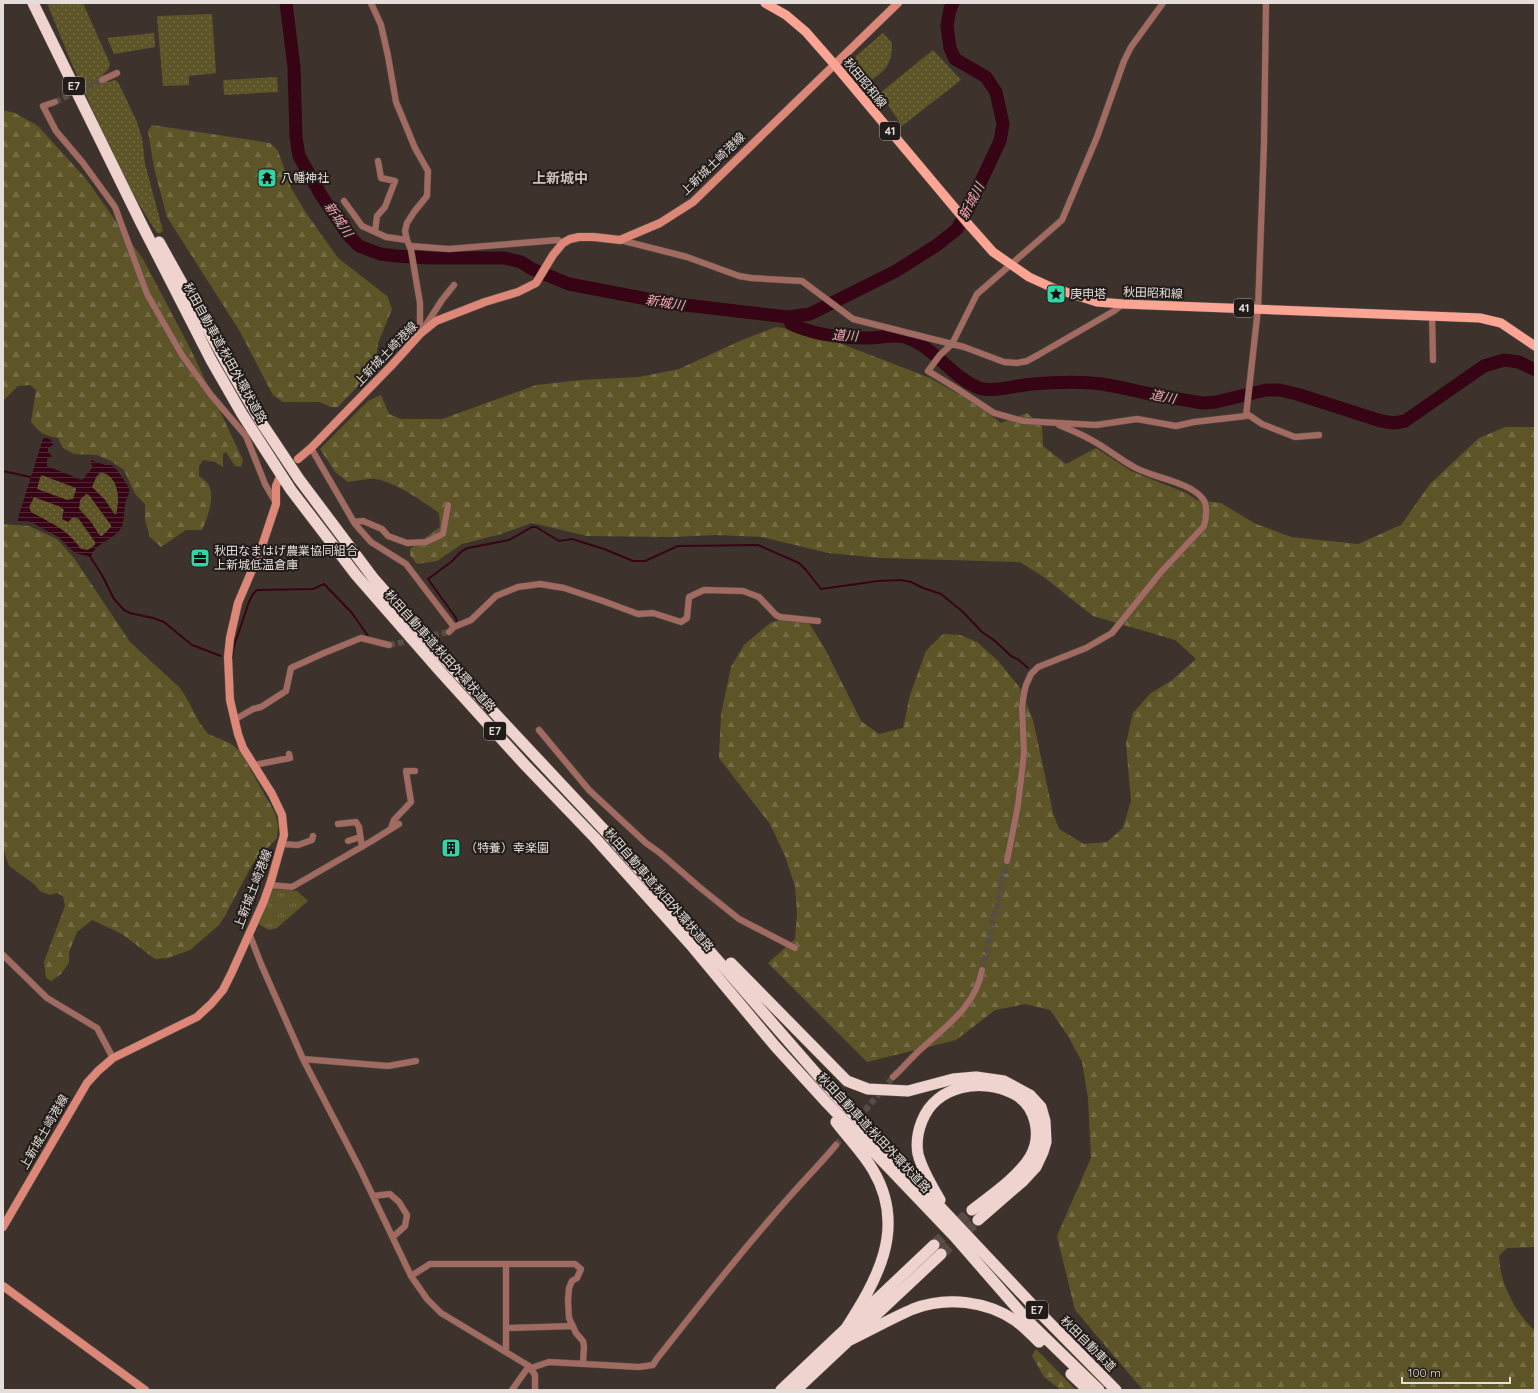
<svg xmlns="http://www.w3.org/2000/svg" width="1538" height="1393" viewBox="0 0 1538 1393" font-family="Quicksand,'Noto Sans JP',sans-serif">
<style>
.grass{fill:url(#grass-dots)}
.forest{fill:url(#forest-firs)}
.park{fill:url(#park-tufts)}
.water{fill:url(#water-rules);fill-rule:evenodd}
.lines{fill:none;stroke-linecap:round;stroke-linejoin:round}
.stream{stroke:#360414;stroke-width:2}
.river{stroke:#360414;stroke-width:13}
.street-tunnel{stroke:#574c46;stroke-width:6;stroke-dasharray:6 3;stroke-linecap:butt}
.highway-tunnel{stroke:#574c46;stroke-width:11;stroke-dasharray:11 5.5;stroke-linecap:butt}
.street-casing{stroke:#5c524b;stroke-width:7}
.secondary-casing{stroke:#5c524b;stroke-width:9}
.primary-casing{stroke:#5c524b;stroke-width:10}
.highway-casing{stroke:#5c524b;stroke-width:12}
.street{stroke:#a16b61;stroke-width:6}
.secondary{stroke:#dc8778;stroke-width:8}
.primary{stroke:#fda595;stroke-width:9}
.highway{stroke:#efd3ce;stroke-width:11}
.labels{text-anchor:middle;stroke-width:4;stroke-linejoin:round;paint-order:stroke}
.shield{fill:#211c19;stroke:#aaa39f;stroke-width:1}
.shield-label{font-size:11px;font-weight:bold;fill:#e5ddd9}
.street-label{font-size:12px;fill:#e5ddd9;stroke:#211c19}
.poi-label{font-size:12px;fill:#e5ddd9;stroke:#211c19;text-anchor:start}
.water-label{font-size:13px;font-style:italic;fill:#fca6b6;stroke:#211c19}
.quarter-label{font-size:14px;font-weight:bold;fill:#cfc1b8;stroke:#211c19}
</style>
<defs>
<pattern id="grass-dots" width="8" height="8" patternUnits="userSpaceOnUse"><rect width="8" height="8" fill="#5d5527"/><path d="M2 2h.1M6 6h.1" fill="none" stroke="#746d46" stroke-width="1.8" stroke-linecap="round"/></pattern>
<pattern id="forest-firs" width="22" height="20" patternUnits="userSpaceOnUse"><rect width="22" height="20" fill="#5d5527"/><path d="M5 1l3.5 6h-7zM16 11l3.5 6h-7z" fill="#746d46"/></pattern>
<pattern id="park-tufts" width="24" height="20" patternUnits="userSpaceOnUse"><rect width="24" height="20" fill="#5d5527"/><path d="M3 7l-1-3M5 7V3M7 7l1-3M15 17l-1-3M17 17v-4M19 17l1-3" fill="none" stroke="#746d46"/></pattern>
<pattern id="water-rules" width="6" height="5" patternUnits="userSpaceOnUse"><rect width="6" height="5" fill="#360414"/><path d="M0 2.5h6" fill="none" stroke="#532836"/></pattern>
</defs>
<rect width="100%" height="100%" fill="#3e332c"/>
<!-- grass -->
<path class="grass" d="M47,3H83L110,64L108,70L103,74L108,82L115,80L118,82L137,122L142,138L145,164L163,231L160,233H157L140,206L112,153L71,62Z
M212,14L216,73L189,76V85L163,86L157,16Z
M154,33L155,47L114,54L107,38Z
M883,33L892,43C892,65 885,72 867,83C860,75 852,68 856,56Z
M933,50L961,80L902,126L880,93Z
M277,77L278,92L224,95L223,80Z
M101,472C120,477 120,500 116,515L115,514L105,500L92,487L96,477Z
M42,475L76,488V490L73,499L67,500L37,489L40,477Z
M86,493L89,495L111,525V527L102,536H100L91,522L79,509L80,500Z
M34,497L61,507L64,510L62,517H75L79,519L95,542V545L88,550L81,549C66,529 51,524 31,512L29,507Z"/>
<!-- forest -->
<path class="forest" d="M3,110L15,113L38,126L86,179L143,259L191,350L243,460L241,467L235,466L226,452L223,454V467L215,462L203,460L199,466V476C202,478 206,481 208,484C216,495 207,519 202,530H186L161,547L150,537L145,520V504L135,494L124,470L111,461L97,455L74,454L63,448L58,438C44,435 41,434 31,422L36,390L30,385L18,386L3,401Z
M152,125L270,143L278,151L291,188L306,213L338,258L387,296L392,309L378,343L375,368L338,407H331L319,402H283L273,395L239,330L167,217L154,168L148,131Z
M776,327L811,332L930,378L976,404L1001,423L1027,413L1042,427L1043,446L1066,464L1096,448L1131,471L1186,493L1197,500L1221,503L1254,523L1291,537L1358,544L1401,525L1430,484L1479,438L1505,427H1535V1247L1507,1248L1499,1256C1500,1284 1515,1312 1535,1331V1390H1143L1075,1310L1057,1236L1091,1158L1088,1098L1082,1062L1068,1036L1050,1010L1025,1004L995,1010L956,1040L867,1062L768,963L795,939L797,914L795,886L785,856L770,824L719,758L721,714L731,667L744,645L770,623L792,616L809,623L824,647L861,721L879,734L903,728L910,695L926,651L943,634L960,635L977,642L999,662L1020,688L1033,720L1053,813L1059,829L1084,844L1107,842L1123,828L1131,801L1126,743L1133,713L1151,693L1171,681L1196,659L1175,640L1093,616L1045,578L1020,562L880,558L828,553L762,537L716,535L672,537L587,536L532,523L501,534L462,544L437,561L417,564L410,555V549L440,527L439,513C424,502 395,482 376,479C368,478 357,481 348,482L336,473L320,449L368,401L381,395L389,414L401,419H442L536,385L581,380L639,377L679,369L742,340Z
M3,524L29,526L57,539L74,558L130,642L180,688L187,699L199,722L208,734L230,743L240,751L275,813L278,825L277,838L252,865L225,916L219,925L190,950L168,958L155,959L122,934L92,920L77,932L69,952V963L61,974L51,981L46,978L44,962L65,906L63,896L57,893L50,895L40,891L34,884L9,866L3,849Z
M1036,1349L1076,1390H1061L1044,1377L1032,1356Z"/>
<!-- park -->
<path class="park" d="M272,889L297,891L308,901L277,928L269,930L258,924Z"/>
<!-- water -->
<path class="water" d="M45,437L51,440L53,445L48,448V452L52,456L47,459V466L82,480L92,468L91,460L105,465H111C116,467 127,483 129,489C130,494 127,497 126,501C123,510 126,522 119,531C111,540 93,545 91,558L87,556L75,553L57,536L45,530L35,524L28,521H18V518L40,448L43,439ZM101,472C120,477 120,500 116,515L114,514L105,500L92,487L96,477ZM42,475L76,488V490L73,499L67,500L37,489L40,477ZM86,494L89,495L111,525V527L102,536H100L91,522L79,509L80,500ZM34,497L61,507L64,510L62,519L68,522L73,517L79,519L95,542V545L88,550L81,549C66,528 52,524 31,512L29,507Z"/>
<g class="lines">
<!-- stream -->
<path class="stream" d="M3,471L30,477
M91,558L102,575L114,599L124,610L130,613L153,618L164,622L192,645L221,656
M457,622L456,618L428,579L451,562L462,551L468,548L509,540L532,527H536L559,541L572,539L604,549L633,561H645L678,546L758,545L799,563L806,570L821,589L878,581L901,580L911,582L923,588L941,594L963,612L982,632L995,641L1011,656L1019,660L1028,668
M232,658L233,649L249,602L253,594L257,590L313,589L324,584L352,613L370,639"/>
<!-- river -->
<path class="river" d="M286,3L294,67L296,137L299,156L321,195L347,234L359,246L380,254L396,256L428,258H504L521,262L532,269L569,284L668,303L788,317L810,314L896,271L937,245L957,229L967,211L1000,141L1003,124L996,92L986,77L955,59L950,48L947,26L950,9L953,3
M788,317L791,324C814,335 843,338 868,338C880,338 892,334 904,337C932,344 951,377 979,388C992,393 1018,385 1033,384C1056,382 1079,381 1102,384C1115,386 1128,389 1141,392C1162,396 1182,400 1203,403L1216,402L1266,390H1280L1300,395L1381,421L1394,423L1405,421L1484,366L1504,360L1519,362L1535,370"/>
<!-- street-tunnel -->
<path class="street-tunnel" d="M55,102L102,80
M424,637L449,632
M389,645L413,640
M982,970L1007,861
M836,1145L893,1077"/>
<!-- highway-tunnel -->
<path class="highway-tunnel" d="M934,1245L972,1210
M941,1254L978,1220"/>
<!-- street casing -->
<g class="street-casing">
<path id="street" d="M371,3L381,25L388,56L396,102L415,148L428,171L427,196L414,212L407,223L405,231L407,240L411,250L420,303V334
M1163,3L1131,47L1124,61L1097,137L1062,220L977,294L952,344L940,355L928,371L956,388L994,413L1023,421L1096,425L1137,419L1176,426L1194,422L1246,416L1258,309L1264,144L1266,3
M102,80L117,73
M55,102L43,106L56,131L83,163L115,207L147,294L182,355L211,395L246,436L265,484L276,503
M344,201L362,226L386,237L407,240
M375,232L377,216L385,207L395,181L381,178L378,161
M620,240L687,257L739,276L751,278L802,281L853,319L964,347L1004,362L1017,363L1027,361L1038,355L1114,311L1123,304
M410,246L449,249L558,240L563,243
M1432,316L1433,360
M422,331L442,300L454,285
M1247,414L1262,424L1295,437L1319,435
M311,448L355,524L371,542L406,564L454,627
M354,522L363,521L382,529L388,536L407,543L426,542L443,534L448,505
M449,632L454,627L471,620L496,596L518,587L540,584L564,588L603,601L638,614L653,613L681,622L687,618L689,597L704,590L743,591L759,597L776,615L780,617L818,621
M234,720L253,709L261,707L286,691L291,668L324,653L361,638L389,645
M539,730L589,790L646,843L660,853L698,886L739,919L795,948
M254,765L290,758L289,754
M338,824L356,822L359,827L362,847
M391,828L394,820L411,802L406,771H415
M348,841L360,837
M282,844L298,845L312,840L313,836
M1007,861L1018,805L1024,753L1022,707L1024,693L1026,685L1031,674L1038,667L1086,648L1112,633L1161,572L1204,526C1206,519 1208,506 1203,499C1189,481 1153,478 1134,467C1121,460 1109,450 1095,442C1084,435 1071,430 1059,425
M270,885L292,887L370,842L399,824
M249,933L261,964L303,1059L360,1169L411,1276L427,1299L441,1313L529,1366L535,1375V1390
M3,955L47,998L97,1028L113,1058
M303,1059L388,1066L416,1061
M893,1077C903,1068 911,1058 921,1049C946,1026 976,1006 982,970
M373,1196L390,1194L399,1202L407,1215L405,1226L393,1237
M506,1264V1352
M411,1276L430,1264H575L581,1269L577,1278L572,1281L569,1288L568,1301L569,1318L576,1333L583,1341L584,1346L583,1363
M506,1328L573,1326
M531,1368L549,1362L639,1367L653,1365L656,1360C700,1304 744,1248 791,1195C806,1178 822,1162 836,1145
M512,1390L529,1366"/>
</g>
<!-- secondary casing -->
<g class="secondary-casing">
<path id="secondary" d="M298,459L311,448L392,365L420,334L436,321L485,302L518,292L536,283L553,255L563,243L570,239L579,237H594L620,240L660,223L693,202L898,3
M3,1227L87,1083L98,1071L113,1058L197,1017L211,1004L223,990L232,972L264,901L271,881L284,835L282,815L272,794L243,748L238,734L230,700L228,657L230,638L238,603L261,549L276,504V486L279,479
M3,1286L145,1390"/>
</g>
<!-- primary casing -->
<g class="primary-casing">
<path id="primary" d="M765,3L786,15L806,32L834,64L969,225L993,252L1029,277L1053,288L1097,302L1123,304L1480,318L1501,323L1535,346"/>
</g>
<!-- highway casing -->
<g class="highway-casing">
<path id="highway" d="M33,3L141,223L211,360L242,414L291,490L356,575L438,669L525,765L595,838L690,944L775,1046L827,1103L954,1236L1029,1322L1099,1390
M159,242L230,369L261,422L299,479L374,579L445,660L607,833L835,1095L1040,1313L1116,1390
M731,963L847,1081L868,1089L908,1091L953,1079L976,1077L1004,1081L1030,1095L1041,1107L1045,1121L1046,1142L1043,1152L1036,1167L1023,1181L978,1220
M836,1122C848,1138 863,1153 873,1170C908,1229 876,1282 843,1333
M940,1200C932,1186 922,1170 918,1154C916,1143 918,1131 922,1121C936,1085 982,1077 1014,1094C1037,1106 1042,1137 1030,1157C1018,1177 990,1196 972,1210
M844,1343C867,1332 890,1319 913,1309C947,1296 987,1301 1016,1321C1024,1327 1032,1335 1039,1342
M1071,1374L1088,1390
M781,1390L934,1245
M796,1390L941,1254"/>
</g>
<!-- street -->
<use href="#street" class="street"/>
<!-- secondary -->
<use href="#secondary" class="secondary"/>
<!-- primary -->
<use href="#primary" class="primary"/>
<!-- highway -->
<use href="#highway" class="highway"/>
</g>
<!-- icons -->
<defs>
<g id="temple-square" transform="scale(1)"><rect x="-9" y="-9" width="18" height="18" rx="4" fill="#35d4a7" stroke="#211c19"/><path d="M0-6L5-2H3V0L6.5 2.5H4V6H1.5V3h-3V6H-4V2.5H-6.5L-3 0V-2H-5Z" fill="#111"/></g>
<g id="sight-square" transform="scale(1)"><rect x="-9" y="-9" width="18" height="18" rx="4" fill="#35d4a7" stroke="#211c19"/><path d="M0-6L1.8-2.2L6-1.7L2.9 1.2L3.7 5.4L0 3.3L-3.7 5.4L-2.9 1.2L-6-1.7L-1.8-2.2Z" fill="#111"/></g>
<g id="office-square" transform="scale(1)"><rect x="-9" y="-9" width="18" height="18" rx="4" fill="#35d4a7" stroke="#211c19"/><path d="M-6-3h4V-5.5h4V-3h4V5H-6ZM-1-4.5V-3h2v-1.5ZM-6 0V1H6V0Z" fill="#111"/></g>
<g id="building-square" transform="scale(1)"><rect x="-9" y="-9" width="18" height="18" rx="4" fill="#35d4a7" stroke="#211c19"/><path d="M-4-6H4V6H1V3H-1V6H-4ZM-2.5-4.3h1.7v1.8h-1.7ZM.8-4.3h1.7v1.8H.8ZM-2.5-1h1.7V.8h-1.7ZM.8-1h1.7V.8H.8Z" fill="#111"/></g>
</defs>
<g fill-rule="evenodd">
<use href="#temple-square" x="267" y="178"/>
<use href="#sight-square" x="1056" y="294"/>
<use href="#office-square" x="200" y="558"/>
<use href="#building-square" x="451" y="848"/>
</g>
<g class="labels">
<!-- shield labels -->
<g class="shield">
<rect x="63" y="77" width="22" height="18" rx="3"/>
<rect x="880" y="122" width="20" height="18" rx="3"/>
<rect x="1234" y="299" width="20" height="18" rx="3"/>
<rect x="484" y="722" width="22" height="18" rx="3"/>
<rect x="1026" y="1301" width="22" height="18" rx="3"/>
</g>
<g class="shield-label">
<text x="74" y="90">E7</text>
<text x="890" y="135">41</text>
<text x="1244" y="312">41</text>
<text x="495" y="735">E7</text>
<text x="1037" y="1314">E7</text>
</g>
<!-- street labels -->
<g class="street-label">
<text transform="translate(865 83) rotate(51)" y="4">秋田昭和線</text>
<text transform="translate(713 164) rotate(-44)" y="4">上新城土崎港線</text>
<text transform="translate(1153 293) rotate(2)" y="4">秋田昭和線</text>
<text transform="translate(225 353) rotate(61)" y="4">秋田自動車道;秋田外環状道路</text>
<text transform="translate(386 354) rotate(-46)" y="4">上新城土崎港線</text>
<text transform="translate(440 651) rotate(48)" y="4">秋田自動車道;秋田外環状道路</text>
<text transform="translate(253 889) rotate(-69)" y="4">上新城土崎港線</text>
<text transform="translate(659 890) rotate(49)" y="4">秋田自動車道;秋田外環状道路</text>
<text transform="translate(44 1132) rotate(-60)" y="4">上新城土崎港線</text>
<text transform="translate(874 1133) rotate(47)" y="4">秋田自動車道;秋田外環状道路</text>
<text transform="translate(1088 1344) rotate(45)" y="4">秋田自動車道</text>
</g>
<!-- poi labels -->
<g class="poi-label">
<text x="281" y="182">八幡神社</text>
<text x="1070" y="298">庚申塔</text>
<text x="214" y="555">秋田なまはげ農業協同組合<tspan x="214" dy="14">上新城低温倉庫</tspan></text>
<text x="465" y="852">（特養）幸楽園</text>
</g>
<!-- water labels -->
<g class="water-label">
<text transform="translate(971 201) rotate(-63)" y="5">新城川</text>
<text transform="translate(339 219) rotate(56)" y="5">新城川</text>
<text transform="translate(665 302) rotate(9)" y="5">新城川</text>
<text transform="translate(845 335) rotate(3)" y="5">道川</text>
<text transform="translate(1163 396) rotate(11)" y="5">道川</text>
</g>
<!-- quarter labels -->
<g class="quarter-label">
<text x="560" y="183">上新城中</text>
</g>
</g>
<!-- border -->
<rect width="1538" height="1393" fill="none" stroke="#e5ddd9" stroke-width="8"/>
<!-- scale -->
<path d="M1402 1377v6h108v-6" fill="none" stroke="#e5ddd9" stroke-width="2"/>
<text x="1408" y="1377" font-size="12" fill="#e5ddd9" stroke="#211c19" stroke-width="3" paint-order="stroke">100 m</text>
</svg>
